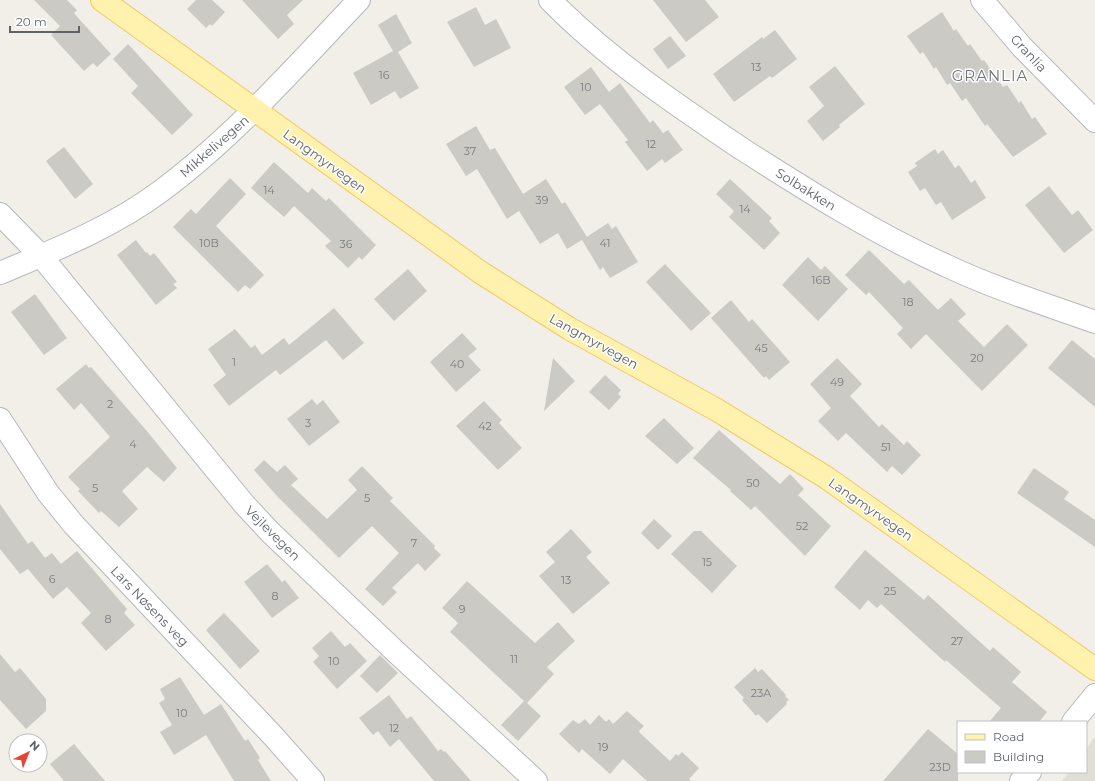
<svg xmlns="http://www.w3.org/2000/svg" width="1095" height="781" viewBox="0 0 1095 781" font-family="Montserrat,sans-serif">
<style>
.education{fill:#e1ded6}
.building{fill:#cccac5}
.lines{fill:none;stroke-linecap:round;stroke-linejoin:round}
.minor-casing{stroke:#b5b8bc;stroke-width:24}
.major-casing{stroke:#f2c960;stroke-width:24}
.minor{stroke:#fff;stroke-width:22}
.major{stroke:#fff2af;stroke-width:22}
.labels{text-anchor:middle;stroke-width:3;stroke-linejoin:round;paint-order:stroke}
.number-label{font-size:11px;fill:#7a7d7f}
.street-label{font-size:13px;fill:#5f6368;stroke:#fff}
.quarter-label{font-size:15px;letter-spacing:1px;fill:#70757a;stroke:#fff}
</style>
<rect width="100%" height="100%" fill="#f1efe8"/>
<!-- education -->
<path class="education" d="M1095,737V781H1062L1069,772H1086V749Z"/>
<!-- building -->
<path class="building" d="M34,0H67L77,10L74,13L79,19L111,54L97,67L93,63L84,71L51,35L60,26Z
M196,0H212L225,12L212,26L210,24L206,28L187,9Z
M242,0H303L287,15L294,24L278,39Z
M653,0H705L719,17L686,42Z
M476,7L485,25L496,19L511,48L474,67L447,22Z
M942,12L954,31L956,29L968,46L970,44L982,61L984,60L1003,87L1007,85L1019,103L1021,101L1032,119L1035,117L1047,134L1013,157L987,124L985,126L966,98L962,101L950,83L947,85L936,67L934,69L923,52L920,54L907,36Z
M396,14L412,43L398,52L419,88L400,99L395,91L371,105L353,73L393,51L378,25Z
M775,30L797,59L772,78L770,76L734,102L713,74L762,37L763,39Z
M670,36L686,56L668,69L653,49Z
M128,44L193,115L172,135L131,93L138,86L113,59Z
M835,66L865,104L839,125L840,127L823,141L807,121L824,106L809,87Z
M591,67L609,92L620,83L650,123L653,120L663,133L668,130L683,150L665,163L662,159L647,171L625,142L628,140L600,104L585,115L564,87Z
M476,126L490,150L495,148L523,194L546,179L562,204L565,202L587,237L567,249L558,233L540,244L519,211L507,219L477,169L466,176L446,144Z
M64,147L93,184L75,199L46,161Z
M935,149L938,154L943,150L955,168L959,165L971,183L975,180L986,198L952,220L941,202L936,205L925,188L920,191L908,172L917,166L915,163Z
M274,162L308,193L312,188L326,201L329,198L376,245L362,260L359,257L348,268L325,246L331,241L294,206L284,217L251,188Z
M230,178L246,194L216,226L264,275L250,289L245,285L238,292L173,227L191,209L196,214Z
M730,179L772,218L769,221L780,233L764,250L729,217L734,211L716,194Z
M1049,186L1072,215L1078,210L1093,230L1064,253L1025,205Z
M608,223L612,229L616,226L638,262L610,278L603,267L600,270L582,240Z
M136,240L146,253L147,252L150,256L154,253L177,282L173,284L177,288L156,305L117,255Z
M869,250L904,284L909,280L938,310L951,298L966,314L958,321L984,347L1007,324L1028,345L982,391L926,334L911,349L897,334L903,328L869,292L866,295L845,275Z
M808,257L821,270L825,266L848,289L818,321L782,285Z
M665,264L711,313L691,331L646,282Z
M408,269L427,291L394,321L374,299Z
M35,294L67,338L44,355L11,312Z
M731,300L749,322L752,319L790,362L769,380L766,376L764,378L711,318Z
M334,308L364,343L343,360L326,340L280,375L276,370L229,406L213,385L226,375L208,349L235,329L251,348L255,345L262,355L284,338L289,345Z
M462,333L477,349L468,356L481,370L456,392L430,362Z
M1072,340L1095,359V407L1048,368Z
M553,358L575,381L544,411Z
M837,358L862,384L850,396L879,427L882,424L904,445L907,441L921,455L902,475L892,466L887,472L846,433L838,441L818,421L831,408L810,384Z
M86,364L89,368L91,367L146,430L177,468L164,482L147,467L122,491L138,509L119,527L101,511L99,513L78,491L80,489L68,477L110,437L81,403L74,410L56,389Z
M605,375L621,390L618,394L621,397L609,410L589,392Z
M312,399L317,405L323,400L340,422L309,446L287,419Z
M484,401L502,420L499,423L522,448L498,470L456,426Z
M664,418L694,448L677,464L645,436Z
M719,430L780,484L790,474L804,489L798,495L831,526L805,556L755,506L751,510L730,491L731,490L693,458Z
M264,460L277,472L285,465L298,479L291,485L327,519L357,490L348,480L362,466L393,498L390,501L435,546L434,548L441,555L425,571L418,563L392,588L397,592L383,606L365,589L399,553L372,526L339,558L277,496L254,470Z
M1034,468L1069,492L1064,499L1095,520V547L1017,493Z
M0,504L28,544L32,541L45,558L52,553L61,564L77,551L127,609L124,613L135,625L106,651L81,623L91,613L67,587L53,599L28,569L20,574L0,549Z
M654,519L672,536L658,550L641,533Z
M571,529L592,552L586,557L610,583L573,614L539,576L555,562L546,552Z
M694,531H701L737,566L712,593L671,554Z
M865,550L924,600L928,595L990,651L993,647L1021,672L1012,682L1047,712L1039,722H989L1001,708L946,660L945,662L881,604L877,608L868,600L860,610L834,587Z
M267,564L282,582L285,580L299,598L272,618L244,582Z
M467,581L535,643L558,622L575,641L547,667L554,674L527,703L541,716L518,741L501,725L524,701L450,632L458,623L442,608Z
M224,613L260,651L240,669L206,630Z
M331,631L345,647L350,643L367,661L337,689L313,662L319,656L312,648Z
M0,654L15,672L20,668L46,699V711L26,729L0,700Z
M380,655L398,673L377,693L360,676Z
M755,668L758,672L762,669L786,695L785,696L789,700L786,702L787,704L767,723L758,714L756,716L742,700L744,698L734,687Z
M180,677L204,715L221,704L245,741L248,739L260,758L258,760L271,781H234L206,735L174,755L160,732L172,725L159,703L165,699L160,689Z
M389,695L407,719L411,716L438,751L441,749L444,752L445,751L471,781H434L399,739L390,747L378,731L373,735L359,718Z
M627,711L644,726L639,731L640,733L670,761L676,754L678,756L682,752L699,768L689,779L691,781H647L623,759L610,774L582,749L579,753L559,734L573,720L579,724L585,719L590,725L599,715L606,722L609,719L613,724Z
M928,729L958,754V781H883Z
M74,744L105,781H64L50,764Z"/>
<g class="lines">
<!-- minor casing -->
<g class="minor-casing">
<path id="minor" d="M550,0C607,58 675,104 742,149C808,191 874,233 945,265C993,288 1045,304 1095,322
M982,0L1022,47L1095,121
M0,214L41,256L244,504L270,532L396,652L536,781
M0,273C55,250 113,227 161,191C235,136 296,66 359,0
M0,419L48,493L74,525L274,737L313,781
M1073,722L1095,695
M1021,781L1030,772"/>
</g>
<!-- major casing -->
<g class="major-casing">
<path id="major" d="M102,0L480,272L570,329L717,410L827,478L1095,669"/>
</g>
<!-- minor -->
<use href="#minor" class="minor"/>
<!-- major -->
<use href="#major" class="major"/>
</g>
<g class="labels">
<!-- number labels -->
<g class="number-label">
<text x="756" y="71">13</text>
<text x="384" y="79">16</text>
<text x="586" y="91">10</text>
<text x="651" y="148">12</text>
<text x="470" y="155">37</text>
<text x="269" y="194">14</text>
<text x="542" y="204">39</text>
<text x="745" y="213">14</text>
<text x="209" y="247">10B</text>
<text x="605" y="247">41</text>
<text x="346" y="248">36</text>
<text x="821" y="284">16B</text>
<text x="908" y="306">18</text>
<text x="761" y="352">45</text>
<text x="977" y="362">20</text>
<text x="234" y="366">1</text>
<text x="457" y="368">40</text>
<text x="837" y="386">49</text>
<text x="110" y="408">2</text>
<text x="308" y="427">3</text>
<text x="485" y="430">42</text>
<text x="133" y="448">4</text>
<text x="886" y="451">51</text>
<text x="753" y="487">50</text>
<text x="95" y="492">5</text>
<text x="367" y="502">5</text>
<text x="802" y="530">52</text>
<text x="414" y="547">7</text>
<text x="707" y="566">15</text>
<text x="52" y="583">6</text>
<text x="566" y="584">13</text>
<text x="890" y="595">25</text>
<text x="275" y="600">8</text>
<text x="462" y="613">9</text>
<text x="108" y="623">8</text>
<text x="957" y="645">27</text>
<text x="514" y="663">11</text>
<text x="334" y="665">10</text>
<text x="761" y="697">23A</text>
<text x="182" y="717">10</text>
<text x="394" y="732">12</text>
<text x="603" y="751">19</text>
<text x="940" y="771">23D</text>
</g>
<!-- street labels -->
<g class="street-label">
<text transform="translate(1029 53) rotate(47)" y="5">Granlia</text>
<text transform="translate(214 146) rotate(-41)" y="5">Mikkelivegen</text>
<text transform="translate(325 161) rotate(36)" y="5">Langmyrvegen</text>
<text transform="translate(806 189) rotate(32)" y="5">Solbakken</text>
<text transform="translate(594 341) rotate(29)" y="5">Langmyrvegen</text>
<text transform="translate(871 509) rotate(35)" y="5">Langmyrvegen</text>
<text transform="translate(273 533) rotate(45)" y="5">Vejlevegen</text>
<text transform="translate(150 606) rotate(46)" y="5">Lars Nøsens veg</text>
</g>
<!-- quarter labels -->
<g class="quarter-label">
<text x="990" y="81">GRANLIA</text>
</g>
</g>
<!-- legend -->
<rect x="957" y="721" width="130" height="52" fill="#ffffff" stroke="#bfc1c3"/>
<rect x="965" y="734" width="20" height="6" fill="#fff2af" stroke="#bfc1c3"/>
<text x="993" y="741" font-size="12" fill="#5f6368">Road</text>
<rect x="965" y="751" width="20" height="12" fill="#cccac5" stroke="#bfc1c3"/>
<text x="993" y="761" font-size="12" fill="#5f6368">Building</text>
<!-- north arrow -->
<g transform="translate(28 753) rotate(43)"><circle r="19" fill="#ffffff" stroke="#bfc1c3"/>
<path d="M0-3L7 15L0 10L-7 15Z" fill="#ea4335"/>
<text y="-6" font-size="11" font-weight="bold" text-anchor="middle" fill="#5f6368">N</text>
</g>
<!-- scale -->
<path d="M10 26v6h69v-6" fill="none" stroke="#5f6368" stroke-width="2"/>
<text x="16" y="26" font-size="12" fill="#5f6368" stroke="#ffffff" stroke-width="3" paint-order="stroke">20 m</text>
</svg>
